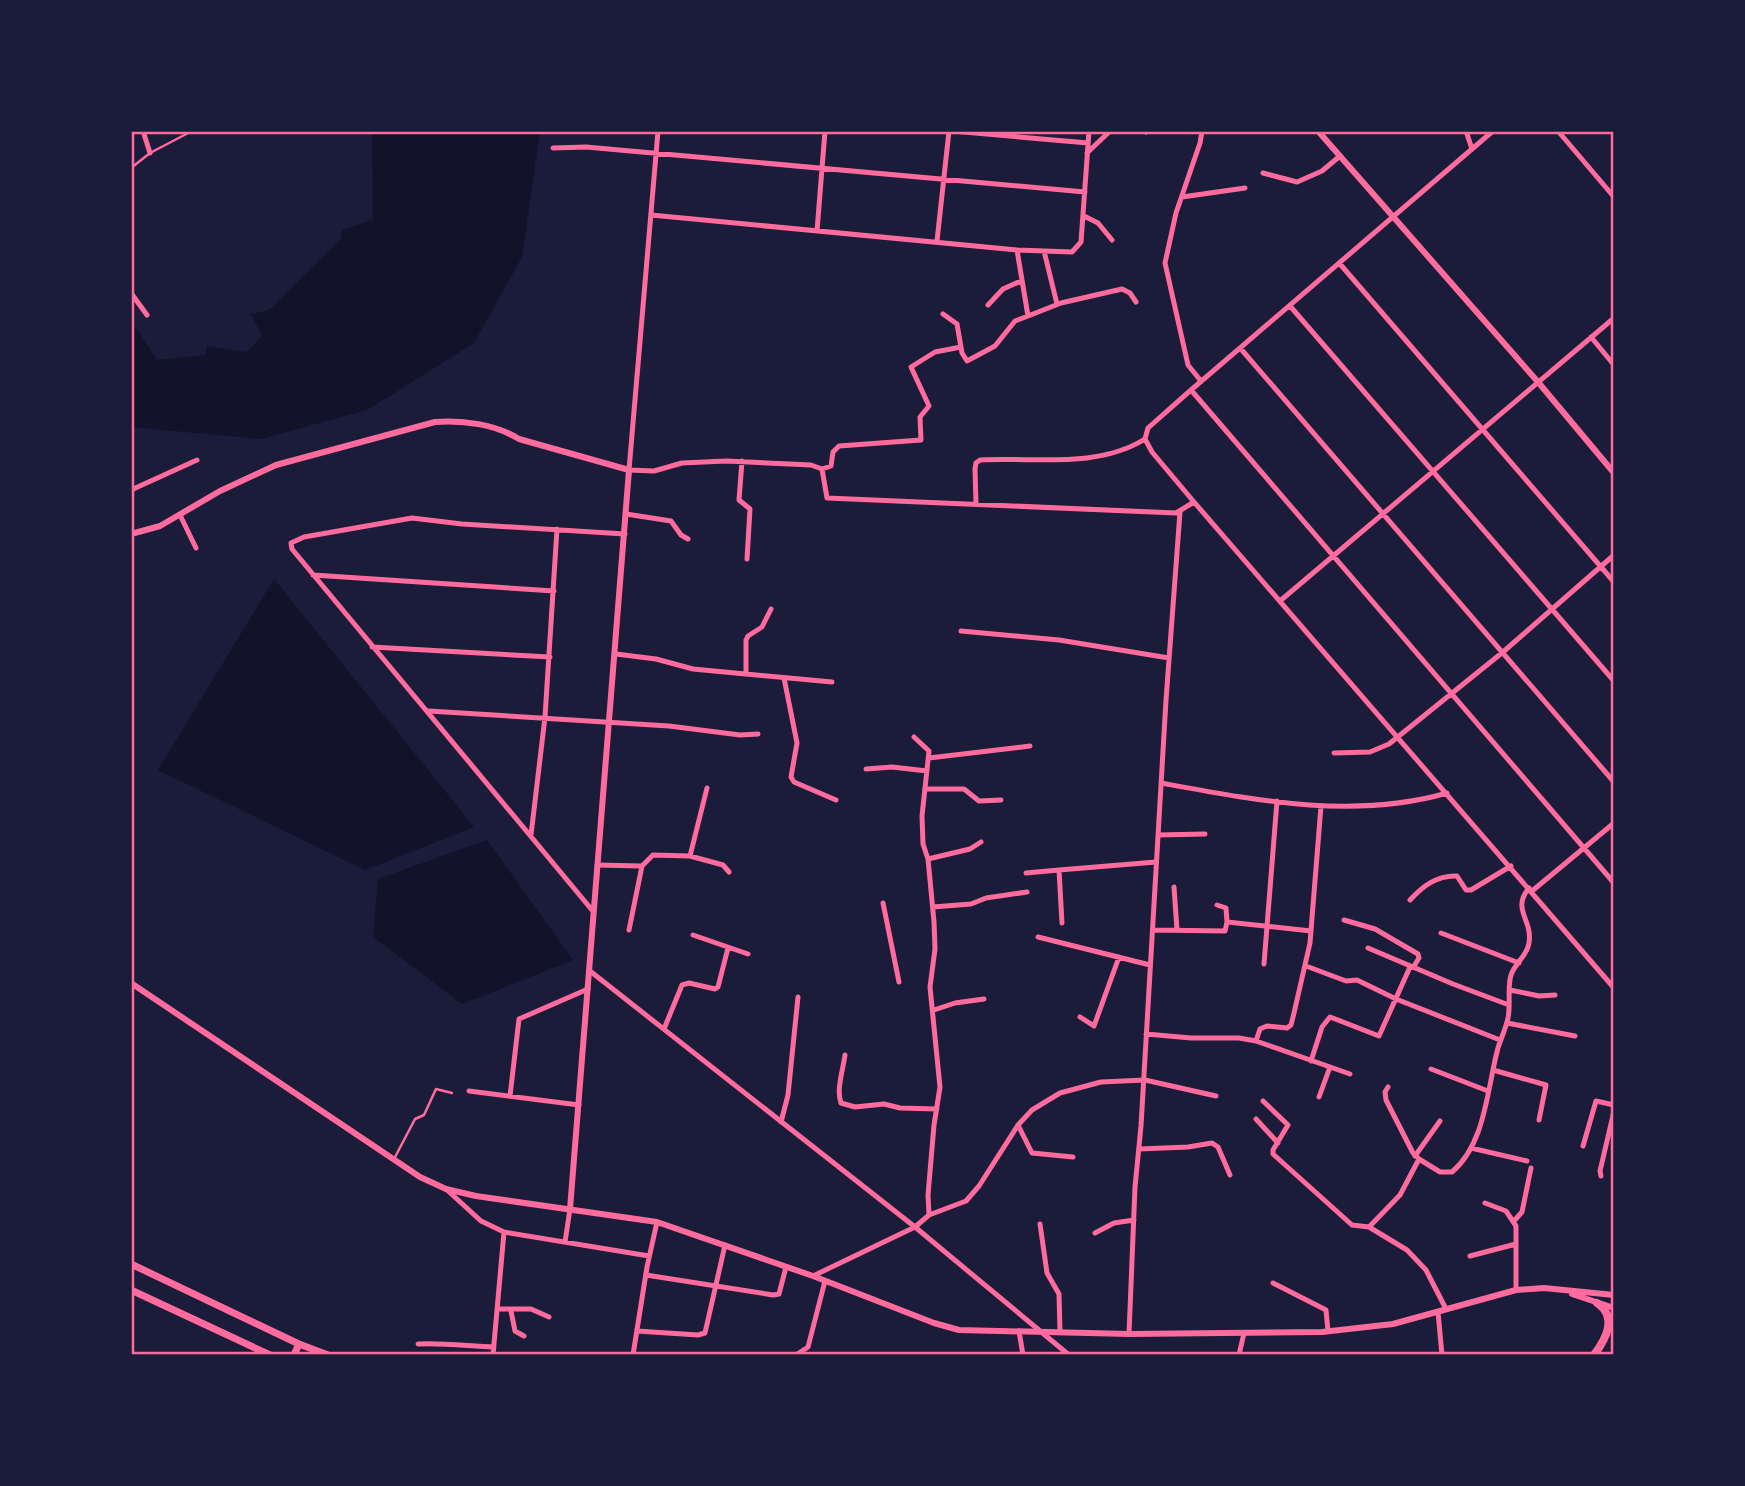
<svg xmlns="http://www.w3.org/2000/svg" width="1745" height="1486" viewBox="0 0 1745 1486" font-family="'Noto Sans',sans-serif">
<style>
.water{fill:#12122b}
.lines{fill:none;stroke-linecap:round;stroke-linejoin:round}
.service{stroke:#ff6b9d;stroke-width:2.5}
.minor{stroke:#ff6b9d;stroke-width:5}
.tertiary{stroke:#ff6b9d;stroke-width:6}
.secondary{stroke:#ff6b9d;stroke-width:7}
.trunk{stroke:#ff6b9d;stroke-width:8}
.neatline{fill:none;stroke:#ff6b9d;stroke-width:2.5}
</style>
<rect width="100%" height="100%" fill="#1b1b3a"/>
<!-- water -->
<path class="water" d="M372,131H540L522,257L474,343L367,410L261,439L131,427V326L137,329L157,360L205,355L207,346L247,352L262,336L251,314L269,310L341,239L342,230L373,220Z
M274,579L474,827L365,870L158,770Z
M487,840L573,960L462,1004L373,937L378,879Z"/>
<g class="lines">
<!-- service -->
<path class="service" d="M131,168L150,153L192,131
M394,1159L415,1119L424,1115L436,1089L452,1093"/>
<!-- minor -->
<path class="minor" d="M143,131L150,153
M658,131L629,470L654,471L682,463L726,461L811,465L822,469L827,498L1176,513L1194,502
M952,131L1088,143
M1145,131L1146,132
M1466,131L1472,149
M1493,131L1191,390L1148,428L1145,439L1152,452L1194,502L1614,988
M1558,131L1614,197
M553,148L586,147L1085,192
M1087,153L1110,131
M1263,173L1297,182L1322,171L1340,156
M1182,197L1245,188
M651,215L1017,250L1072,252L1081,242L1089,131
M1084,216L1098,223L1112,240
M817,231L825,131
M937,241L949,131
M1017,250L1028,316L1061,303L1122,289L1130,293L1136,302
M1044,251L1057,304
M1340,264L1614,582
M131,293L147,315
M988,305L1003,289L1021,281
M1290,306L1614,681
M943,314L957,324L962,353L967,361L995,346L1015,321L1028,316
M1591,337L1614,365
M1241,349L1614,782
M1201,381L1188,365L1165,263L1176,213L1200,143L1202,131
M1191,390L1614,883
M742,461L739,500L750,509L747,559
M822,469L831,466L833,452L839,446L921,440L920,417L929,406L911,367L935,352L961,347
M131,490L197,460
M976,504L975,469L976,463L980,460C1034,457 1097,469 1145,439
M626,514L671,521L681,535L688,539
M180,515L196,548
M313,575L554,591
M1280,601L1614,318
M961,631L1059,640L1169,658
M372,647L550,657
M616,654L656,659L693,669L832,682
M746,673V640L748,636L762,627L771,609
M784,678L797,743L791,777L794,782L836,800
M429,711L669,726L740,735L758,734
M914,737L929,751L922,816L923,844L928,859L934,922L935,949L930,987L940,1087L934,1125L928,1195L929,1215
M1334,753L1370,752L1389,744L1503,652L1614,555
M929,758L1030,746
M866,769L892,767L927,771
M1161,783C1254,800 1354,820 1447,793
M925,789H964L979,801L1001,800
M1321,806L1310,943L1294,1013L1291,1025L1287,1028L1267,1026L1260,1029L1256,1041L1350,1074
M531,835L545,717L557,529
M1158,835L1205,834
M690,856L723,865L729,872
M928,859L970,849L981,842
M597,865L642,866L653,855L690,856L707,788
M1026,873L1059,870
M1174,887L1177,930
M1532,891L1614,823
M1410,900C1423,886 1437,875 1457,876L1466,890H1471L1511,866
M883,903L899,982
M1217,905L1226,908L1227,922
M933,907L971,904L986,898L1027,892
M592,910L292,549L291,543L304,537L412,518L462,524L625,534
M1344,920L1375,929L1418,954L1419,958L1414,966
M1062,923L1059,870L1156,862
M629,930L642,866
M1153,930L1225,931L1227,922L1311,931
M1441,933L1519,963
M693,935L748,954
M1038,937L1150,965
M1368,948L1453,984L1509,1005
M1264,964L1277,801
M1306,966L1346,981L1357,980L1396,999L1500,1040
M590,971L915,1227L1069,1355
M1510,990L1539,996L1555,995
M934,1010L955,1003L984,999
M1080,1017L1094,1026L1119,957
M1507,1023L1575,1036
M664,1029L682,985L689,983L715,989L718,987L728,948
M1146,1034L1191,1038H1239L1256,1041
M845,1055C843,1070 836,1090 841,1103L855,1107L884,1104L900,1108L937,1109
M1311,1061L1322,1027L1330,1017L1379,1036L1410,967
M1431,1069L1488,1091
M1493,1070L1546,1085L1539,1120
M1388,1087L1385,1092L1386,1100L1413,1153L1419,1159
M469,1091L579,1105
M510,1096L519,1019L588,989
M1319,1097L1330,1067
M1263,1101L1288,1125L1273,1150V1154L1352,1225L1369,1227L1407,1250L1426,1270L1446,1309
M1256,1119L1278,1143
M781,1122L788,1095L798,997
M1018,1125L1032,1153L1073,1157
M1583,1146L1596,1101L1614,1105
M1471,1148L1527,1161
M1139,1149L1188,1147L1212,1143L1218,1147L1230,1175
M1415,1156L1440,1121
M1601,1176L1600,1171L1614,1111
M446,1189L481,1221L504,1232L649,1256
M1485,1203L1506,1211L1516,1226V1290
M1514,1221L1522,1212L1531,1168
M1040,1224L1047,1273L1059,1294L1060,1332
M1369,1227L1400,1195L1419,1159L1440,1172H1452C1486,1143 1487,1088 1498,1048C1501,1038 1506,1028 1508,1018C1511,1004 1507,988 1511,975C1515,963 1527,956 1529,943C1533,920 1511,909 1529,888
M1095,1233L1114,1223L1134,1220
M565,1242L570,1209
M1470,1256L1516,1244
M646,1275L773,1295L779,1294L786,1267
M813,1276L915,1227L929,1215L966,1201L979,1186L1018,1125L1032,1110L1060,1093L1101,1082L1145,1080L1216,1096
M1273,1283L1326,1310L1328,1331
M498,1309H531L549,1317
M511,1311L515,1331L524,1336
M1438,1312L1442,1355
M637,1331L698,1335L705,1333L725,1245
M1019,1331L1023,1355
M1129,1334L1135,1187L1141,1126L1166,700L1180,512
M418,1344C444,1343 468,1346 494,1347
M493,1355L504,1232
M633,1355L647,1267L657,1222
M796,1355L808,1347L825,1281
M1239,1355L1244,1333"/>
<!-- tertiary -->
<path class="tertiary" d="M1318,131L1538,382L1614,473
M131,534L160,526L220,491L276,465L435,422C463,420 495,424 519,439L629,470L570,1209
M131,983L420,1177L446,1189L476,1196L657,1222L813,1276L934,1323L959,1330L1129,1334L1322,1332L1393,1324L1516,1290L1544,1288L1614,1295
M1572,1294L1614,1308"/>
<!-- secondary -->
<path class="secondary" d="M131,1264L299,1344L328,1355
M131,1290L270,1355
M294,1355L299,1344"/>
<!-- trunk -->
<path class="trunk" d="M1594,1355C1606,1339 1618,1317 1597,1303"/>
</g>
<!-- border -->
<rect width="1745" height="1486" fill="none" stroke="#1b1b3a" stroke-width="266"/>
<rect x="133" y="133" width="1479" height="1220" class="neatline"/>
</svg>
